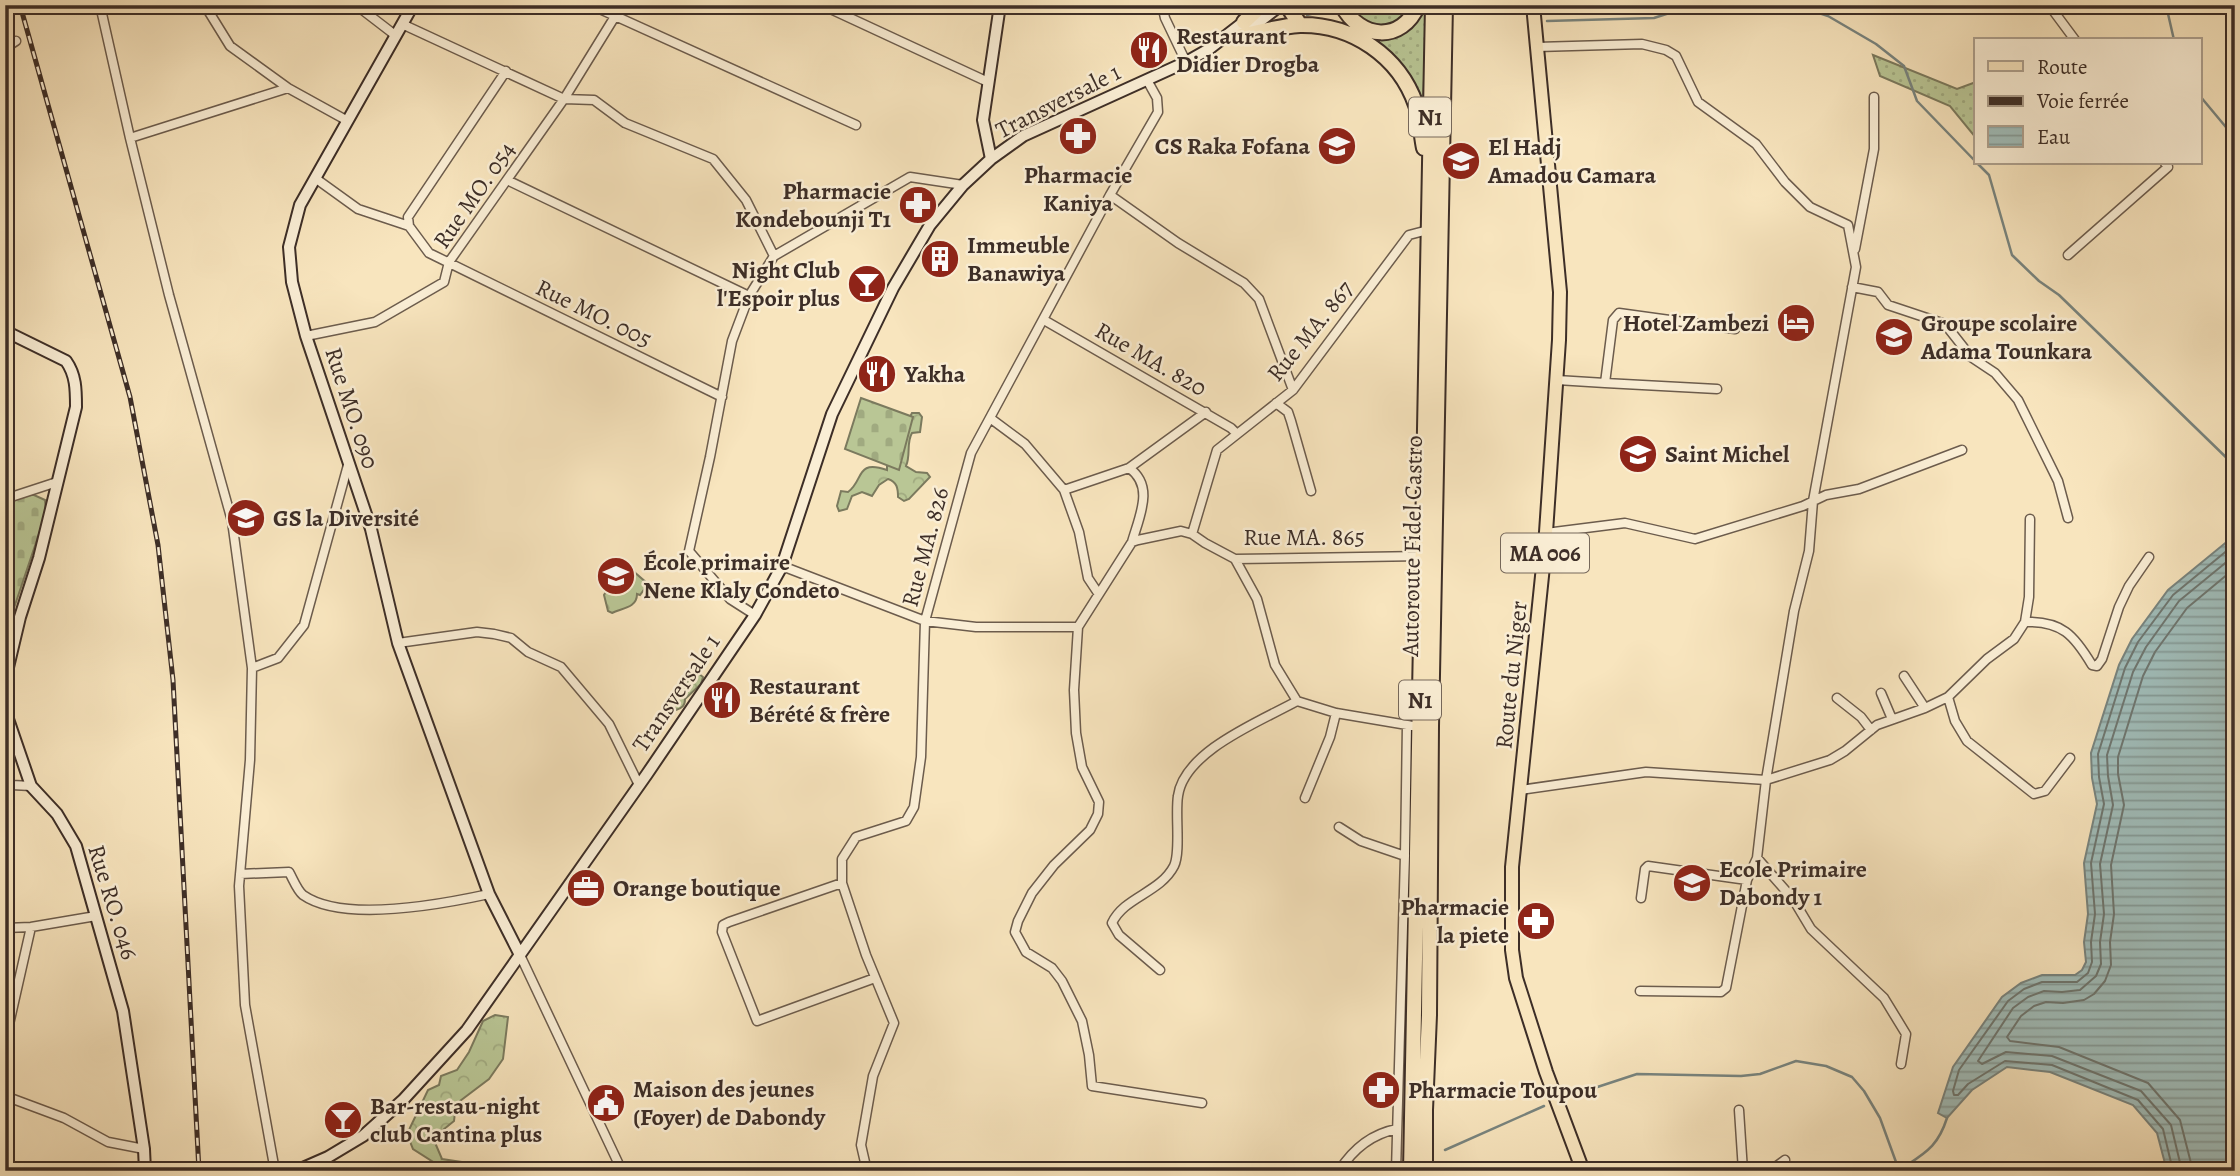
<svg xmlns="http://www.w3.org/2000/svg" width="2240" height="1176" viewBox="0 0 2240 1176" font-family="Alegreya,serif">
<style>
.grass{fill:url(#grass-dots);stroke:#7b7a5e;stroke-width:2}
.forest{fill:url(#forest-crowns);stroke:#7b7a5e;stroke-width:2}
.cemetery{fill:url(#cemetery-stones);stroke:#7b7a5e;stroke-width:2}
.garden{fill:#b9c695;stroke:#7b7a5e;stroke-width:2}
.water{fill:url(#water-rules);stroke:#78847f;stroke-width:2}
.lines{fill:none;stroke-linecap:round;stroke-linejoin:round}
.shore{stroke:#6e7670;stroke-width:2}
.stream{stroke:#78847f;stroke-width:2.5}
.street-casing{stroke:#6c5c4d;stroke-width:11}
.secondary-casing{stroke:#3d2e27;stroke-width:14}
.primary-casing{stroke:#3d2e27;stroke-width:16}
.highway-casing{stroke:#3d2e27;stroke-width:18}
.street{stroke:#faeed5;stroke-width:8}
.secondary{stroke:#faeed5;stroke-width:10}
.primary{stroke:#f8e5be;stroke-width:12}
.highway{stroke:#f8e5be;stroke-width:14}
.rail-casing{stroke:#3d2e27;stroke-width:5}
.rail{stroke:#faeed5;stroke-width:2.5;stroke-dasharray:8;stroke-linecap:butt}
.labels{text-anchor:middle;stroke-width:5;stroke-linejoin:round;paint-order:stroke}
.shield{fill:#faeed5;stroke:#76685b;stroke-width:2}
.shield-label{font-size:23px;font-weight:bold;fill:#3d2e27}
.poi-label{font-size:24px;font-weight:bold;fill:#3d2e27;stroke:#faeed5;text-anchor:start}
.street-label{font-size:24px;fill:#3d2e27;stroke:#faeed5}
</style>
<defs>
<pattern id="grass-dots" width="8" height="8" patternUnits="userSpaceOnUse" patternTransform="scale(1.75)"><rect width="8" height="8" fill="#b9c695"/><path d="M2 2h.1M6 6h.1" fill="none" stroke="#a0aa80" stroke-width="1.8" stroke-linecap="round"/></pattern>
<pattern id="forest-crowns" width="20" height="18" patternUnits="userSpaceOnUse" patternTransform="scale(1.75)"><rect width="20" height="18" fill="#b9c695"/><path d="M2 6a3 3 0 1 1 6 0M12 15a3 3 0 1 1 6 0" fill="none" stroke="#a0aa80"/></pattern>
<pattern id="cemetery-stones" width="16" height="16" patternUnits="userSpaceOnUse" patternTransform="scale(1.75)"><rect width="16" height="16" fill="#b9c695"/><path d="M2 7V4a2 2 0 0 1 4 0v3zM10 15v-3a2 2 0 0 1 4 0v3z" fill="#a0aa80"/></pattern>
<pattern id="water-rules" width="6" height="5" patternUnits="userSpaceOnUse" patternTransform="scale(1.75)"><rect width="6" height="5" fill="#a0bdba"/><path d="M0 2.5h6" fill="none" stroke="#849a97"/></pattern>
</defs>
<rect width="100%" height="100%" fill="#f8e5be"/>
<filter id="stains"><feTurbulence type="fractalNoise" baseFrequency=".00286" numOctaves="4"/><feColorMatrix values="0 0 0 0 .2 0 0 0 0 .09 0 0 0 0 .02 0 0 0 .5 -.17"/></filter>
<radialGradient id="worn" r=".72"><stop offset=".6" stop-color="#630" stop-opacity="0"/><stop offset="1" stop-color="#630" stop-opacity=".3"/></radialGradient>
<!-- grass -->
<path class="grass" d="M1348,5H1412L1401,24L1368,27Z
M1422,5H1427L1423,103L1368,37C1401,41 1405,31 1422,5Z
M1873,55L1957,89L1976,82V138L1950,106L1880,76Z"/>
<!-- forest -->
<path class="forest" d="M912,413H919L922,417L920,432L912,433C906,443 911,455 906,466L916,472L927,473L930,477L909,499L904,501L898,497C898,488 897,482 888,479L879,485L872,496L862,492L852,496L847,509L839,511L837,506L841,491L848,492C864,481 855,459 887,470V459Z
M626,569L633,571L648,584L640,595L637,594C637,608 622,608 612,613L608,611L604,595L613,581L624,579Z
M698,673L703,677L701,684L685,699C685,706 682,708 676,710L672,704L675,696L685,688L689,677Z
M495,1015L508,1017L503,1059L489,1079L456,1104L454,1121L433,1138L442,1159L488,1166L491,1171H461L435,1163L413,1149L407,1134L428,1090L439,1085L441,1076L457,1070L469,1052L483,1021Z"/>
<!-- cemetery -->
<path class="cemetery" d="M861,398L913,417L899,470L845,449Z
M27,495H34L45,500L46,513L14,608L5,607V502Z"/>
<!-- garden -->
<path class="garden" d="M1453,5H1527L1528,8L1453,10Z"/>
<!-- water -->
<path class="water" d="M2235,535V1171H2167L2157,1133L2133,1105L2050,1072L2007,1067L1972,1090L1947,1118L1938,1113L1953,1067L2002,997L2021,983L2042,975H2075L2082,970L2086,962L2084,942L2088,914L2084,863L2097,804L2092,778L2091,753L2119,665L2132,639L2168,590Z"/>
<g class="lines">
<!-- shore -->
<path class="shore" d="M2173,1171L2163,1129L2138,1100L2052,1065L2005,1061L1968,1084L1958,1095H1954L1953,1091L1959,1070L2008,1001L2024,989L2042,982H2077L2088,973L2092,962L2091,942L2095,914L2091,863L2104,804L2099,777L2098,754L2125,668L2138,642L2173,595L2235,544
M2182,1171L2171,1125L2141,1091L2052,1056L2006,1052L1982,1064L1978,1061L2013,1008L2028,997L2044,991L2062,992L2080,990L2096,976L2101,964L2100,942L2104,914L2100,864L2113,805L2108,776L2107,755L2133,672L2146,647L2179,601L2235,555
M2193,1171L2180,1120L2148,1083L2059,1047L2010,1041L2007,1037L2021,1016L2034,1006L2046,1002L2063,1003L2084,1000L2094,994L2105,981L2111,965L2110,942L2114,914L2111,865L2124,805L2118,774V757L2143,676L2155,652L2187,608L2235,568"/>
<!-- stream -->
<path class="stream" d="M1391,5L1403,12
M1795,5L1828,16L1876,44L1904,66L1917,101L1976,162
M2166,5L2174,40
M1307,15L1327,10
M1547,21L1654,18L1694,5
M2200,96L2235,138
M1977,163L1989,175L2012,255L2039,281L2059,295L2235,466
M2235,223L2230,242L2235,258
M1570,1096L1637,1074L1741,1076L1760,1074L1796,1061L1826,1066L1852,1077L1864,1091L1880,1118L1896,1162L1907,1165C1929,1151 1939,1143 1947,1118
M1445,1150L1544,1106"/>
<!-- street casing -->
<g class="street-casing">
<path id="street" d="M100,5L130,138L169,295L232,521L252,668L250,760L239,886L245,1005L275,1171
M207,5L209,12L230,46L288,88L346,120
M356,5L395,35
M591,5L856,125
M822,5L988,82
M1162,5L1165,18L1186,62
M2049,5L2075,40
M402,24L564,99L594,100L625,123L713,159L746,200L774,256
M1537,47L1642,44L1666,50L1676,56L1698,102L1756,144L1785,182L1810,207L1848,225L1856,267L1813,501L1809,551L1794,611L1766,780L1757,858L1747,880L1726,988L1721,992L1640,991
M5,48L16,41
M130,138L288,88
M315,178L358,209L409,226L429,253L722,397
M507,180L749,296
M1110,195L1178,243L1244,283L1259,299L1293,390
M409,226L408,217L506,71
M1855,249L1874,149V97
M2068,255L2168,167L2165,163
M1852,287L1878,292L1888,305L1945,324L1971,357L1995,373L2018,400L2058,481L2068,518
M1044,320L1231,428L1236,433
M306,336L375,322L444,282L449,262L564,99L622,5
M1557,380L1605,383
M1717,389L1605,383L1613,320L1619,313L1735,329
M1276,403L1288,412L1291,421L1311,491
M990,418L1025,444L1064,490L1079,532L1088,578L1098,593
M1129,468C1155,486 1139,517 1132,542
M1064,490L1129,468L1206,412
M5,499L57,482
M1546,533L1625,523L1695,539L1803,506L1826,495L1859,489L1962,450
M1192,534L1217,450L1293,390L1409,235L1428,230
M1235,559L1257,599L1275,665L1297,701
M782,566L925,621L976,627H1078
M755,615L730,599L689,551L710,457L732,341L749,296L774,256L910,177L963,185
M2025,622L2029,597L2030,519
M398,643L477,632L494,634L511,638L528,652L561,667L609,724L639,785
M252,668L278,658L304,625L348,465
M1904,676L1925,708
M1881,693L1892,719
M1948,697L1955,721L1967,741L2034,794L2045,791L2070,758
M1837,698L1861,717L1871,730
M5,781L12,785L31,786
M1520,790L1646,772L1766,780L1830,760L1845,751L1877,725L1925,708L1948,697L1987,659L2014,639L2025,622C2062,621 2074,635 2092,665L2097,666L2102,659L2119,607L2129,586L2149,557
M1305,798L1330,737L1336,713
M1339,827L1361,841L1405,856
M1757,858L1793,899L1811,929L1884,998L1906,1034L1901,1064
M240,874L289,872C293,879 297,890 303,895C343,923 443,904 489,894
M842,883L729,922L723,925L722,932L757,1021L875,978
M1641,898L1645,869L1648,866L1747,880
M5,928L31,927L96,916
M520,955L622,1171
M1160,970L1119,935L1112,923C1124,897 1160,893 1174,866C1181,852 1175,814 1178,796C1184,751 1261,721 1297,701L1336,713L1419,727
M5,1042L31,927
M5,1096L64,1118L108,1142L144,1149
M1202,1103L1092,1086L1089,1055L1082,1021L1062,981L1052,968L1026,952L1015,932L1018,921L1032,893L1054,865L1090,830L1098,814L1099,802L1082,767L1076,733L1074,690L1078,627L1132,542L1138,540L1181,531L1192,534L1205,543L1235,559L1422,556
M1739,1110L1743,1171
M867,1171L861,1145L873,1076L894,1023L866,955L842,883V859L856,837L906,821L914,807L921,757L925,621L971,453L1110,195L1158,112L1157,98L1147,80
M1339,1171C1353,1149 1371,1134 1397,1129
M1396,1171L1405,856L1407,725
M1770,1171L1785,1160"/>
</g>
<!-- secondary casing -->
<g class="secondary-casing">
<path id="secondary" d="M413,5L300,205L289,247L292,282L306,336L371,529L398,643L489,894L520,955
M1246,32L1281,5
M991,159L983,120L1000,5
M5,331L66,361C76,375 76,390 76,407L39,558L20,617L5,680L8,719L31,786L57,814L76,846L123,1011L144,1149L145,1171
M296,1171L328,1157L363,1136L403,1100L467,1030L647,774L755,615L782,566L832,414L893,288L930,225L963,185L991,159L1023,136L1186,62L1209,49L1249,18"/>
</g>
<!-- primary casing -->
<g class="primary-casing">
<path id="primary" d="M1533,5L1560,292L1559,340L1545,547L1512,867V950L1516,978L1546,1072L1583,1171"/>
</g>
<!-- highway casing -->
<g class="highway-casing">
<path id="highway" d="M1287,5L1300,25
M1342,5C1360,40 1402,43 1418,5
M1244,22L1262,5
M1241,36C1260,32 1280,26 1300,25C1352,24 1399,56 1416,105C1421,118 1421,134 1424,148
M1411,1171L1433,5
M1425,1171V1110L1429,1015L1431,726L1445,5"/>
</g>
<!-- street -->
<use href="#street" class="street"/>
<!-- secondary -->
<use href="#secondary" class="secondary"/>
<!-- primary -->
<use href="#primary" class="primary"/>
<!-- highway -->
<use href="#highway" class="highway"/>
<!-- rail casing -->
<g class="rail-casing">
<path id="rail" d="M20,5L130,397L158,545L173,680L199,1171"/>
</g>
<!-- rail -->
<use href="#rail" class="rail"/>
</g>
<!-- icons -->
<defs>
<g id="restaurant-disc" transform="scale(2.0125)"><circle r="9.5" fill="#8f2418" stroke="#faeed5"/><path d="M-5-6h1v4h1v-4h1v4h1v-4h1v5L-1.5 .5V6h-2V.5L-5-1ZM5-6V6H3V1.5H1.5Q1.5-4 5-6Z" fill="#fff"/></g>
<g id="pharmacy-disc" transform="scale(2.0125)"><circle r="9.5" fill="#8f2418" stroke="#faeed5"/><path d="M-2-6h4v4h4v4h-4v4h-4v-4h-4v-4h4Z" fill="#fff"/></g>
<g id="school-disc" transform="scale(2.0125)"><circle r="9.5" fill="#8f2418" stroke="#faeed5"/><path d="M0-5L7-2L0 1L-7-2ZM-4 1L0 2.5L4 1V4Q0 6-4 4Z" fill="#fff"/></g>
<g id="university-disc" transform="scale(2.0125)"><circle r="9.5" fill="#8f2418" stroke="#faeed5"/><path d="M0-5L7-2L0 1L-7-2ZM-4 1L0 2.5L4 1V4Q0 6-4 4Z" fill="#fff"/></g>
<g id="building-disc" transform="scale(2.0125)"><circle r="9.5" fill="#8f2418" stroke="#faeed5"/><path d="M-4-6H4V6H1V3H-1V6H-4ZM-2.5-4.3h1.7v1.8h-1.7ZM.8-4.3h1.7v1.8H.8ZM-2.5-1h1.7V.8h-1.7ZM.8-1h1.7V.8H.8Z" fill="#fff"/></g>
<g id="bar-disc" transform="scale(2.0125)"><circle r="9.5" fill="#8f2418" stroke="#faeed5"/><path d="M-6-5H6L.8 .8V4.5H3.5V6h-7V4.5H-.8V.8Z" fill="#fff"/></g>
<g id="hotel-disc" transform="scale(2.0125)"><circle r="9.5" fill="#8f2418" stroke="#faeed5"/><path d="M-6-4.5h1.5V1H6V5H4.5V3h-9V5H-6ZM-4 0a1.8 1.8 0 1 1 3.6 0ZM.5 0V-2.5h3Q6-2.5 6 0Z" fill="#fff"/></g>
<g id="office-disc" transform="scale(2.0125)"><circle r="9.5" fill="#8f2418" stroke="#faeed5"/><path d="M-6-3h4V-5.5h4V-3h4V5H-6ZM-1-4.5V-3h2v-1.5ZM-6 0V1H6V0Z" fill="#fff"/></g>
<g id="civic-disc" transform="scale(2.0125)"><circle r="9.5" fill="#8f2418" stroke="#faeed5"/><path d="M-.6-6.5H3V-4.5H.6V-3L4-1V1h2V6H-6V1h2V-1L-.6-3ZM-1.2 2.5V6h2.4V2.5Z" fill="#fff"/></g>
</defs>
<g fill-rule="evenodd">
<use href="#restaurant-disc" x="1149" y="50"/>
<use href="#pharmacy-disc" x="1078" y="136"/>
<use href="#school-disc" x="1337" y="146"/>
<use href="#university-disc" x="1461" y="161"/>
<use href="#pharmacy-disc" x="918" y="205"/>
<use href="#building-disc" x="940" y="259"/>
<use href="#bar-disc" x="867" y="284"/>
<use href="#hotel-disc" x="1796" y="323"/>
<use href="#school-disc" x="1894" y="337"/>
<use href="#restaurant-disc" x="877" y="374"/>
<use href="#school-disc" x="1638" y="454"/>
<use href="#school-disc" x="246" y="518"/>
<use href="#school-disc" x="616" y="576"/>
<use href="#restaurant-disc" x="722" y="700"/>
<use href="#school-disc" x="1692" y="883"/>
<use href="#office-disc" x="586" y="888"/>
<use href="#pharmacy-disc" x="1536" y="921"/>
<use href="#pharmacy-disc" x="1381" y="1090"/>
<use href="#civic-disc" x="606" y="1103"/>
<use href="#bar-disc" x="343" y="1120"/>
</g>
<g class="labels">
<!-- shield labels -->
<g class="shield">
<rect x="1409" y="97.5" width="42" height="39" rx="5"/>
<rect x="1501" y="533.5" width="88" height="39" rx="5"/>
<rect x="1399" y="680.5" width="42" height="39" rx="5"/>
</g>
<g class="shield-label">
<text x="1430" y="125">N1</text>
<text x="1545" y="561">MA 006</text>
<text x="1420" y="708">N1</text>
</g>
<!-- poi labels -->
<g class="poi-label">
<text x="1176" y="44">Restaurant<tspan x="1176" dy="28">Didier Drogba</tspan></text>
<text x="1310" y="154" text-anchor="end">CS Raka Fofana</text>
<text x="1488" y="155">El Hadj<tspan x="1488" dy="28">Amadou Camara</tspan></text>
<text x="1078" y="183" text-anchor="middle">Pharmacie<tspan x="1078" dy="28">Kaniya</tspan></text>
<text x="891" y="199" text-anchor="end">Pharmacie<tspan x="891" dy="28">Kondebounji T1</tspan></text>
<text x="967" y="253">Immeuble<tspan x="967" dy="28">Banawiya</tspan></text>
<text x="840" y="278" text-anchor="end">Night Club<tspan x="840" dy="28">l'Espoir plus</tspan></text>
<text x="1769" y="331" text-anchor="end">Hotel Zambezi</text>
<text x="1921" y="331">Groupe scolaire<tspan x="1921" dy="28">Adama Tounkara</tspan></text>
<text x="904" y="382">Yakha</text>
<text x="1665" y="462">Saint Michel</text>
<text x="273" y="526">GS la Diversité</text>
<text x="643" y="570">École primaire<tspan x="643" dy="28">Nene Klaly Condeto</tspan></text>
<text x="749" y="694">Restaurant<tspan x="749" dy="28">Bérété &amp; frère</tspan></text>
<text x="1719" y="877">Ecole Primaire<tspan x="1719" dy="28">Dabondy 1</tspan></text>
<text x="613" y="896">Orange boutique</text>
<text x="1509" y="915" text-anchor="end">Pharmacie<tspan x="1509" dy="28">la piete</tspan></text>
<text x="633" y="1097">Maison des jeunes<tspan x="633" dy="28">(Foyer) de Dabondy</tspan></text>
<text x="1408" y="1098">Pharmacie Toupou</text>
<text x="370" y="1114">Bar-restau-night<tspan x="370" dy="28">club Cantina plus</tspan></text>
</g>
<!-- street labels -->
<g class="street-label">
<text transform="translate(1058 101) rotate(-27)" y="8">Transversale 1</text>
<text transform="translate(474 195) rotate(-55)" y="8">Rue MO. 054</text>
<text transform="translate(594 313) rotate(26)" y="8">Rue MO. 005</text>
<text transform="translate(1310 331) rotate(-51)" y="8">Rue MA. 867</text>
<text transform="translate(1151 359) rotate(30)" y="8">Rue MA. 820</text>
<text transform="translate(352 408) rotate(72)" y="8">Rue MO. 090</text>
<text x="1304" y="545">Rue MA. 865</text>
<text transform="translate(1412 546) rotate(-89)" y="8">Autoroute Fidel Castro</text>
<text transform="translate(925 547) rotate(-75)" y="8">Rue MA. 826</text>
<text transform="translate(1511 675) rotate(-84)" y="8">Route du Niger</text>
<text transform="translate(676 693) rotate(-56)" y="8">Transversale 1</text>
<text transform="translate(113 902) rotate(73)" y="8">Rue RO. 046</text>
</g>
</g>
<!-- margin -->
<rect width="2240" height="1176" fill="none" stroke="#f8e5be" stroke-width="28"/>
<rect x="7" y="7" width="2226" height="1162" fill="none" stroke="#3d2e27" stroke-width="3.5"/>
<rect x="14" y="14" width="2212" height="1148" fill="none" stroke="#3d2e27" stroke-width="2"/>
<!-- legend -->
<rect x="1974" y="38" width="228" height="126" fill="#faeed5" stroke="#aea18f" stroke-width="2"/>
<rect x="1988" y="61" width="35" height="10" fill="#f8e5be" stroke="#aea18f" stroke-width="2"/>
<text x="2037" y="74" font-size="21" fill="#3d2e27">Route</text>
<rect x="1988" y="96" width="35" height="10" fill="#3d2e27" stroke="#aea18f" stroke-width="2"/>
<text x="2037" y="108" font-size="21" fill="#3d2e27">Voie ferrée</text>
<rect x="1988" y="126" width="35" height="21" fill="url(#water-rules)" stroke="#aea18f" stroke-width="2"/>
<text x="2037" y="144" font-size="21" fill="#3d2e27">Eau</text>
<rect width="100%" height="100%" filter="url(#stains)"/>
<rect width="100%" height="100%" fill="url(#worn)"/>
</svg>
